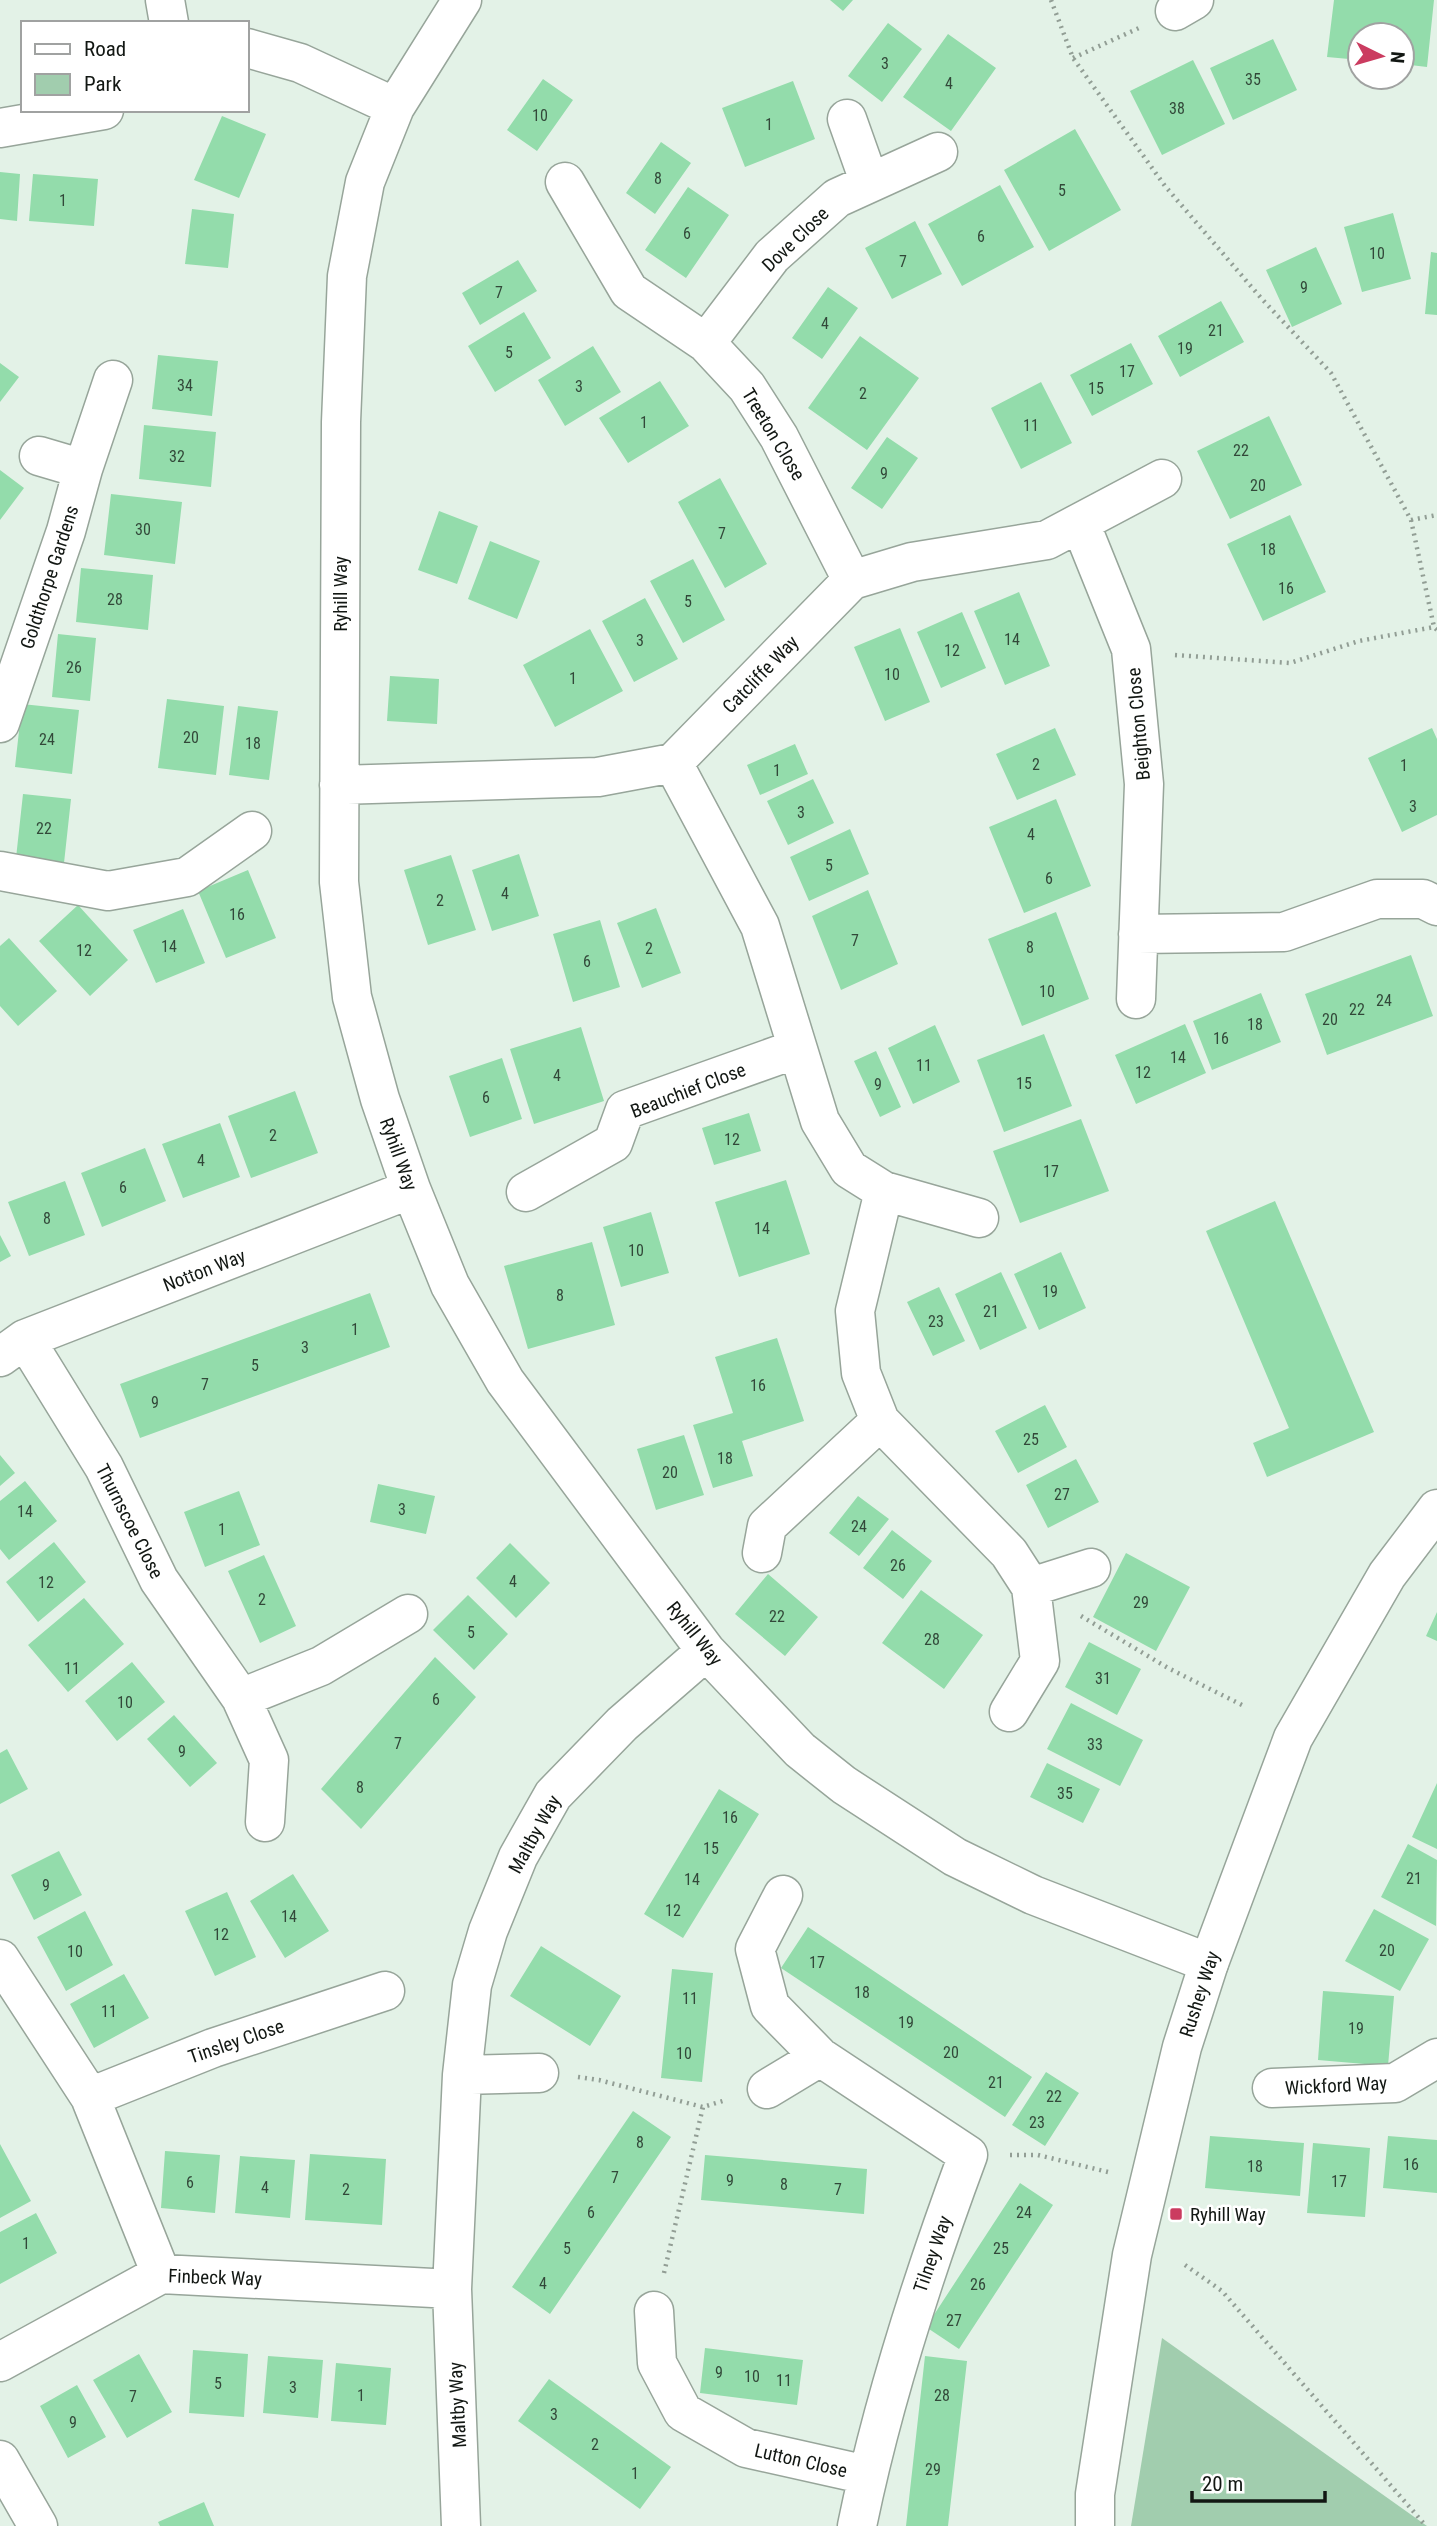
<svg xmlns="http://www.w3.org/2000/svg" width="1437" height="2526" viewBox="0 0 1437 2526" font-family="'Roboto Condensed',sans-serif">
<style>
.green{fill:#a1cdae}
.building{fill:#93dcab}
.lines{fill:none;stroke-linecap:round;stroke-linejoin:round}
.minor-casing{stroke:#97a59a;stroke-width:41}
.tertiary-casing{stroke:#97a59a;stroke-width:41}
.path{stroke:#929e95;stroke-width:4.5;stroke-dasharray:2 5;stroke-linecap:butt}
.minor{stroke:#fff;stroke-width:38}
.tertiary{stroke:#fff;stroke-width:38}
.poi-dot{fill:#cb3c60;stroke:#fff;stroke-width:2.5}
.labels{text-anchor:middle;stroke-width:5;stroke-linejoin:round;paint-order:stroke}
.number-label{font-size:16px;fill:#324839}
.street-label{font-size:19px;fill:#121713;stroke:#fff}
.poi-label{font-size:19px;fill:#121713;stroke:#fff;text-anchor:start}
</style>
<rect width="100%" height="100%" fill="#e3f2e7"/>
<!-- green -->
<path class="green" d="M1162,2338L1427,2526H1131Z"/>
<!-- building -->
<path class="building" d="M830,0H853L843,11Z
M1334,0H1434L1427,67L1402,64V35H1360V60L1327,57Z
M888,23L922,49L882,102L848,76Z
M948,34L996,68L951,131L903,97Z
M1273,39L1297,90L1233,120L1210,68Z
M1193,60L1225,124L1162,155L1130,91Z
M543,79L573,100L537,151L507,130Z
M793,81L815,139L745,167L722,108Z
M222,116L266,134L239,198L194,180Z
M1075,129L1121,210L1049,251L1004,170Z
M661,142L691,163L655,214L626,193Z
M0,172L20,174L17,221L0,219Z
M33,174L98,179L94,226L29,221Z
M1000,185L1034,247L962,286L928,224Z
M688,187L729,215L686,278L645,250Z
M192,209L234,214L228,268L185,264Z
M1393,213L1411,279L1362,292L1344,227Z
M915,221L942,274L892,299L865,248Z
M1316,247L1342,304L1292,327L1266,270Z
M1431,252L1437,253V315L1425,314Z
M518,260L537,291L480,325L462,293Z
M828,287L858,308L822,359L792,338Z
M1221,301L1244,342L1180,377L1158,336Z
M524,312L551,358L495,392L468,346Z
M860,336L919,378L867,450L808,408Z
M1131,343L1153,384L1092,416L1070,375Z
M593,346L621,392L565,426L538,380Z
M158,355L218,361L212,416L152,409Z
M0,363L19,377L0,402Z
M660,381L689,426L628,463L599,418Z
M1041,382L1072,443L1021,469L991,408Z
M1269,416L1302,485L1230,519L1197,451Z
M144,425L216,432L211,487L139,479Z
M887,437L918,458L882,509L851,488Z
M0,470L24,488L0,520Z
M720,478L767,564L725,588L678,502Z
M111,494L182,502L175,564L104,555Z
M439,511L478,526L457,584L418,570Z
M1290,515L1326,592L1263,621L1227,544Z
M490,541L540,561L517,619L468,599Z
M693,559L725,620L683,643L650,581Z
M81,568L153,575L148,630L76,622Z
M1019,592L1050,666L1005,685L974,611Z
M645,598L678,659L634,682L602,621Z
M962,612L986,668L941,688L917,632Z
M900,628L930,702L885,721L854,647Z
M590,629L623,691L555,727L523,665Z
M58,634L96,638L90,701L52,697Z
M390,676L439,679L437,724L387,721Z
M167,699L224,706L216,775L158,768Z
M22,704L79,710L72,774L15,767Z
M238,706L278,711L269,780L229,775Z
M1055,728L1076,775L1017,800L996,754Z
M1432,728L1437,739V815L1402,832L1368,758Z
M795,744L808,774L760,795L747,765Z
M813,779L834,823L788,845L767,801Z
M23,794L71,799L64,863L16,858Z
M1056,799L1091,886L1024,913L989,827Z
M850,829L869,874L809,901L790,857Z
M519,854L539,916L492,931L472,870Z
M451,855L476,930L428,945L404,870Z
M248,870L276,938L226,958L198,891Z
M868,890L898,964L841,990L812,916Z
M78,905L128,960L90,996L39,941Z
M656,908L681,973L642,988L617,923Z
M183,909L205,963L156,983L133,930Z
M1056,912L1089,999L1022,1026L988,939Z
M600,920L620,987L573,1002L553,934Z
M9,938L57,991L18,1026L0,1006V946Z
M1411,955L1433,1016L1327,1055L1305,994Z
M1261,993L1281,1042L1212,1070L1193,1021Z
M1185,1024L1206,1073L1136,1104L1115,1055Z
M935,1025L960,1082L913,1104L888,1048Z
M581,1027L604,1101L534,1124L510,1049Z
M1044,1034L1072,1106L1004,1132L977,1060Z
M876,1051L901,1107L880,1117L854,1061Z
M502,1058L522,1119L470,1137L449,1076Z
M295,1091L318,1153L251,1178L228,1116Z
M749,1113L761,1151L714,1165L702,1128Z
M1081,1119L1109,1191L1020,1223L993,1151Z
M220,1123L240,1177L183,1198L162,1144Z
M145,1148L166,1201L102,1227L81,1173Z
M786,1180L810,1254L739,1277L715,1202Z
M65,1181L85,1235L29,1256L8,1202Z
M1275,1201L1374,1432L1267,1477L1253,1443L1289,1428L1206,1231Z
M651,1212L669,1273L621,1287L603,1227Z
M0,1235L11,1256L0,1262Z
M592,1242L615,1325L528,1349L504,1266Z
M1061,1252L1086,1308L1039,1330L1014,1274Z
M1001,1272L1027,1328L980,1350L955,1294Z
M939,1287L965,1341L933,1356L907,1302Z
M370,1293L390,1347L140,1438L120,1384Z
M777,1338L804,1421L742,1441L753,1476L713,1488L693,1425L733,1413L715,1357Z
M1045,1405L1067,1447L1018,1473L995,1431Z
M684,1435L704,1495L656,1510L637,1449Z
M0,1455L15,1473L0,1486Z
M1076,1459L1099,1502L1048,1528L1026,1485Z
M25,1481L57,1521L9,1560L0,1549V1501Z
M378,1484L435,1496L426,1534L370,1522Z
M239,1491L260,1545L205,1567L184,1512Z
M858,1496L889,1519L859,1556L829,1533Z
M892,1530L932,1561L903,1599L863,1568Z
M54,1542L86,1582L38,1622L6,1582Z
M510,1543L550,1583L516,1618L476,1578Z
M1126,1553L1190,1587L1156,1651L1093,1617Z
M264,1555L296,1626L260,1643L228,1571Z
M768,1574L818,1617L785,1656L735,1614Z
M921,1590L983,1635L944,1689L882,1643Z
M468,1595L508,1634L474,1670L433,1630Z
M84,1598L124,1644L68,1692L28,1645Z
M1437,1612V1641L1426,1636Z
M1089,1642L1141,1669L1117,1715L1065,1687Z
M435,1657L476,1697L361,1829L321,1789Z
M132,1662L165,1702L117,1741L85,1701Z
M1071,1703L1143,1740L1120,1786L1047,1749Z
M174,1715L217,1763L190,1787L147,1739Z
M7,1749L28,1789L0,1804V1753Z
M1047,1763L1100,1789L1083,1823L1030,1797Z
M1437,1783V1849L1412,1837Z
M719,1789L759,1814L683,1938L644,1914Z
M1408,1844L1437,1860L1436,1926L1381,1897Z
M59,1851L82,1895L34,1920L11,1875Z
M293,1874L329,1931L285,1958L250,1901Z
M227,1892L256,1957L215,1976L185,1911Z
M1374,1909L1429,1939L1400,1991L1345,1961Z
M85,1911L113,1965L66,1991L37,1937Z
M808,1927L1032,2077L1005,2117L781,1968Z
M541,1946L621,1996L590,2046L510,1996Z
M672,1969L713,1973L702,2082L661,2078Z
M124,1974L149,2018L94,2048L70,2004Z
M1323,1991L1394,1996L1388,2066L1318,2060Z
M1046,2072L1079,2093L1045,2146L1012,2125Z
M633,2111L671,2137L550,2314L512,2287Z
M1210,2136L1304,2143L1300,2196L1205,2188Z
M1388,2136L1437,2140V2193L1383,2188Z
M1313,2143L1370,2148L1365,2217L1307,2213Z
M0,2144L31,2201L0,2218Z
M165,2151L220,2155L215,2213L161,2208Z
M310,2154L386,2159L382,2225L305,2220Z
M705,2155L867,2169L864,2214L701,2200Z
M240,2156L295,2160L290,2218L235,2213Z
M1020,2183L1053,2205L959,2349L926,2327Z
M36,2213L57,2253L0,2284V2232Z
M705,2348L803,2360L797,2405L700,2393Z
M193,2350L248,2354L244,2417L189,2413Z
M139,2354L172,2412L127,2438L93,2380Z
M268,2356L323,2360L318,2418L263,2413Z
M925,2356L967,2361L948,2526H906Z
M336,2363L391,2368L386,2425L331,2421Z
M549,2379L671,2467L640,2509L518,2421Z
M77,2385L106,2437L68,2458L40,2406Z
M204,2502L214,2526H160L158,2522Z"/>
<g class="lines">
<!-- minor casing -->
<g class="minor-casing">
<path id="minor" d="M165,0L169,23
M462,0L395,107L365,182L347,276L341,422L339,882L352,997L380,1099L411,1189L450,1285L505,1381L706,1651L800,1750L844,1785L955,1857L1033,1895L1209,1963
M1175,11L1194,0
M247,48L300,63L395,107
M847,119L869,181
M0,128L104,110
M565,182L629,291L706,343L747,387L779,437L852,580
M706,343L772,256L837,198L938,152
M83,469L113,380
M1081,525L1131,649L1144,784L1136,999
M0,723L66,531L83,469L39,456
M673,763L760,926L820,1121L849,1169L884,1191L855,1311L861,1373L880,1421L1009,1553L1031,1587L1040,1661L1009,1712
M339,785L598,777L673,763L852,580L912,562L1047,540L1162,479
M0,871L108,891L187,877L252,831
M1138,934L1284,932L1377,899H1423L1437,906
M884,1191L979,1218
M526,1192L613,1143L625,1110L796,1049
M25,1339L104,1467L159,1580L241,1698L321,1666L408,1614
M0,1357L25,1339L411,1189
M762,1553L767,1526L880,1421
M1031,1587L1091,1568
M241,1698L269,1760L265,1822
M783,1895L755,1949L770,2006L820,2057L968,2155C923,2276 883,2399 857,2526
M0,1959L90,2097L161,2274
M462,2075L539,2073
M1272,2088L1395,2083L1437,2058
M767,2089L820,2057
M90,2097L213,2048L385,1991
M654,2311L657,2363L683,2412L746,2448L867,2475
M0,2362L161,2274L452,2289
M0,2460L38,2526
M461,2526L452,2289L462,2075L472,1985L488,1931L518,1857L553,1795L622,1724L706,1651"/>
</g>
<!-- tertiary casing -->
<g class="tertiary-casing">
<path id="tertiary" d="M1095,2526V2494L1132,2255L1182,2047L1209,1963L1293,1738L1387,1575L1437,1509"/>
</g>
<!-- path -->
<path class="path" d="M1051,0L1073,58L1165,186L1261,298L1331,373L1411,520L1434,627
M1073,58L1139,28
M1411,520L1437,515
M1175,655L1290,663L1359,641L1434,627L1437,630
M1081,1616L1168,1668L1246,1707
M578,2077L599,2080L703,2107L726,2100
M1010,2155H1038L1108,2172
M1185,2265L1222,2291L1426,2526
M664,2273L703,2107"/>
<!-- minor -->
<use href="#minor" class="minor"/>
<!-- tertiary -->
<use href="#tertiary" class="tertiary"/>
</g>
<!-- markers -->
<rect class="poi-dot" x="1169" y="2207" width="14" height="14" rx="3.5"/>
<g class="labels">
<!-- number labels -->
<g class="number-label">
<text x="885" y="69">3</text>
<text x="1253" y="85">35</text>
<text x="949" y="89">4</text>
<text x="1177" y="114">38</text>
<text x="540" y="121">10</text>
<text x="769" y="130">1</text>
<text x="658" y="184">8</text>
<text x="1062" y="196">5</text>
<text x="63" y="206">1</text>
<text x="687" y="239">6</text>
<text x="981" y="242">6</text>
<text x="1377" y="259">10</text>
<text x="903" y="267">7</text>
<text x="1304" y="293">9</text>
<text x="499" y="298">7</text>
<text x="825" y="329">4</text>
<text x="1216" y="336">21</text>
<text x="1185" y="354">19</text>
<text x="509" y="358">5</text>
<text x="1127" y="377">17</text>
<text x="185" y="391">34</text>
<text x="579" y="392">3</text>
<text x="1096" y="394">15</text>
<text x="863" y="399">2</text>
<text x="644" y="428">1</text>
<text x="1031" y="431">11</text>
<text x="1241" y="456">22</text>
<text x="177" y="462">32</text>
<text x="884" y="479">9</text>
<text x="1258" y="491">20</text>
<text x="143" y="535">30</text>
<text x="722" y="539">7</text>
<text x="1268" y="555">18</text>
<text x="1286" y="594">16</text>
<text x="115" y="605">28</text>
<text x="688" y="607">5</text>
<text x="1012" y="645">14</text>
<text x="640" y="646">3</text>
<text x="952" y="656">12</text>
<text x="74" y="673">26</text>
<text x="892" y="680">10</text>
<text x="573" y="684">1</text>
<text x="191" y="743">20</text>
<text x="47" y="745">24</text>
<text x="253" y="749">18</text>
<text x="1036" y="770">2</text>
<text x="1404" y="771">1</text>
<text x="777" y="776">1</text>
<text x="1413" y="812">3</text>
<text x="801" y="818">3</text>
<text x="44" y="834">22</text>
<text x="1031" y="840">4</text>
<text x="829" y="871">5</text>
<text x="1049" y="884">6</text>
<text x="505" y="899">4</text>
<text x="440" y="906">2</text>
<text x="237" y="920">16</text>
<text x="855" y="946">7</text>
<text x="169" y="952">14</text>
<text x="1030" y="953">8</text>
<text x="649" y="954">2</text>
<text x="84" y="956">12</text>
<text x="587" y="967">6</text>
<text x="1047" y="997">10</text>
<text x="1384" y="1006">24</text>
<text x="1357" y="1015">22</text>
<text x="1330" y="1025">20</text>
<text x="1255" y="1030">18</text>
<text x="1221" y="1044">16</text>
<text x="1178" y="1063">14</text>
<text x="924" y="1071">11</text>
<text x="1143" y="1078">12</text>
<text x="557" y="1081">4</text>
<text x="1024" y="1089">15</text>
<text x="878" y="1090">9</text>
<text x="486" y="1103">6</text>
<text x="273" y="1141">2</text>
<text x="732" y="1145">12</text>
<text x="201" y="1166">4</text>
<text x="1051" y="1177">17</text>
<text x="123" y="1193">6</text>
<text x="47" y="1224">8</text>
<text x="762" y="1234">14</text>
<text x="636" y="1256">10</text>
<text x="1050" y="1297">19</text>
<text x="560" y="1301">8</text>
<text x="991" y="1317">21</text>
<text x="936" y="1327">23</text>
<text x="355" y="1335">1</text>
<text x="305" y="1353">3</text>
<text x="255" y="1371">5</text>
<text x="205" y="1390">7</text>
<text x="758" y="1391">16</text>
<text x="155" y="1408">9</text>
<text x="1031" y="1445">25</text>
<text x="725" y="1464">18</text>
<text x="670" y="1478">20</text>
<text x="1062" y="1500">27</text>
<text x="402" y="1515">3</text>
<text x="25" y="1517">14</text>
<text x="859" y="1532">24</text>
<text x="222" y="1535">1</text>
<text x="898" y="1571">26</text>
<text x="513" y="1587">4</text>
<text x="46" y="1588">12</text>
<text x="262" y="1605">2</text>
<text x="1141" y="1608">29</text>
<text x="777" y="1622">22</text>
<text x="471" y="1638">5</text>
<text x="932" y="1645">28</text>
<text x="72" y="1674">11</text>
<text x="1103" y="1684">31</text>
<text x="436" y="1705">6</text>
<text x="125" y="1708">10</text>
<text x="398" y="1749">7</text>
<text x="1095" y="1750">33</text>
<text x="182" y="1757">9</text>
<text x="360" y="1793">8</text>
<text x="1065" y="1799">35</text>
<text x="730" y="1823">16</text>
<text x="711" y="1854">15</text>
<text x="1414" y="1884">21</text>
<text x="692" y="1885">14</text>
<text x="46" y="1891">9</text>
<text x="673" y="1916">12</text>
<text x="289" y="1922">14</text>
<text x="221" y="1940">12</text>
<text x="1387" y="1956">20</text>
<text x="75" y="1957">10</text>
<text x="817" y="1968">17</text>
<text x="862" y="1998">18</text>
<text x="690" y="2004">11</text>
<text x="109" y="2017">11</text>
<text x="906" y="2028">19</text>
<text x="1356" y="2034">19</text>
<text x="951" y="2058">20</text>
<text x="684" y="2059">10</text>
<text x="996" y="2088">21</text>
<text x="1054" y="2102">22</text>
<text x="1037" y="2128">23</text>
<text x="640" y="2148">8</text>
<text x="1411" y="2170">16</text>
<text x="1255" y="2172">18</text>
<text x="615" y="2183">7</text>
<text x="730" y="2186">9</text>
<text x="1339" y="2187">17</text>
<text x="190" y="2188">6</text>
<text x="784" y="2190">8</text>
<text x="265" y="2193">4</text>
<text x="346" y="2195">2</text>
<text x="838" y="2195">7</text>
<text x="591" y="2218">6</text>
<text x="1024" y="2218">24</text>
<text x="26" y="2249">1</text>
<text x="567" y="2254">5</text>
<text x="1001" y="2254">25</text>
<text x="543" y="2289">4</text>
<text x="978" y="2290">26</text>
<text x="954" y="2326">27</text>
<text x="719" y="2378">9</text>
<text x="752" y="2382">10</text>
<text x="784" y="2386">11</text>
<text x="218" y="2389">5</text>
<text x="293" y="2393">3</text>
<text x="361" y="2401">1</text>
<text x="942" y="2401">28</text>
<text x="133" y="2402">7</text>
<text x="554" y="2420">3</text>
<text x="73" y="2428">9</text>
<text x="595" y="2450">2</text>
<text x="933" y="2475">29</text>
<text x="635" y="2479">1</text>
</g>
<!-- street labels -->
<g class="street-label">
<text transform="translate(795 239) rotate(-44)" y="7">Dove Close</text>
<text transform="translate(774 434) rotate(59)" y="7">Treeton Close</text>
<text transform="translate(49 577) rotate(-72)" y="7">Goldthorpe Gardens</text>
<text transform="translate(340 594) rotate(-90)" y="7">Ryhill Way</text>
<text transform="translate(760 674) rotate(-46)" y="7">Catcliffe Way</text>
<text transform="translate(1138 724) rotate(-95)" y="7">Beighton Close</text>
<text transform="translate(688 1090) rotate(-21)" y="7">Beauchief Close</text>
<text transform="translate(399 1154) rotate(70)" y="7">Ryhill Way</text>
<text transform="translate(204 1270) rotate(-21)" y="7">Notton Way</text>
<text transform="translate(130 1521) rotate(63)" y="7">Thurnscoe Close</text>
<text transform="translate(695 1633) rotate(51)" y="7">Ryhill Way</text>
<text transform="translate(534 1834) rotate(-61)" y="7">Maltby Way</text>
<text transform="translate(1199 1994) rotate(-72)" y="7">Rushey Way</text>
<text transform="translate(236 2041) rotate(-19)" y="7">Tinsley Close</text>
<text transform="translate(1336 2085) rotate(-3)" y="7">Wickford Way</text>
<text transform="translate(932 2254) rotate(-71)" y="7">Tilney Way</text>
<text transform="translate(215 2277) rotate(2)" y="7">Finbeck Way</text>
<text transform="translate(457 2405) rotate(-93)" y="7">Maltby Way</text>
<text transform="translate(801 2460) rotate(13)" y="7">Lutton Close</text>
</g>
<!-- poi labels -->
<g class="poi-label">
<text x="1190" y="2221">Ryhill Way</text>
</g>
</g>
<!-- legend -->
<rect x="21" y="21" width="228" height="91" fill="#ffffff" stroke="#a0a2a1" stroke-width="2"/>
<rect x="35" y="44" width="35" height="10" fill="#ffffff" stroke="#a0a2a1" stroke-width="2"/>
<text x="84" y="56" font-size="21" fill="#121713">Road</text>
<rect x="35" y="74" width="35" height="21" fill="#a1cdae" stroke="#a0a2a1" stroke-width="2"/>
<text x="84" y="91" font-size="21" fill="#121713">Park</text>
<!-- north arrow -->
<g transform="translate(1381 56) rotate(95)"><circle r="33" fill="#ffffff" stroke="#a0a2a1" stroke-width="2"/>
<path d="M0-5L12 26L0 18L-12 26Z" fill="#cb3c60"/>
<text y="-10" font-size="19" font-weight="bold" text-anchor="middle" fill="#121713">N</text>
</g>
<!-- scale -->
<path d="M1192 2491v10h133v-10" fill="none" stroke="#121713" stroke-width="3.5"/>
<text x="1202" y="2491" font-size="21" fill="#121713" stroke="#ffffff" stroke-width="5" paint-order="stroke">20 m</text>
</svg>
